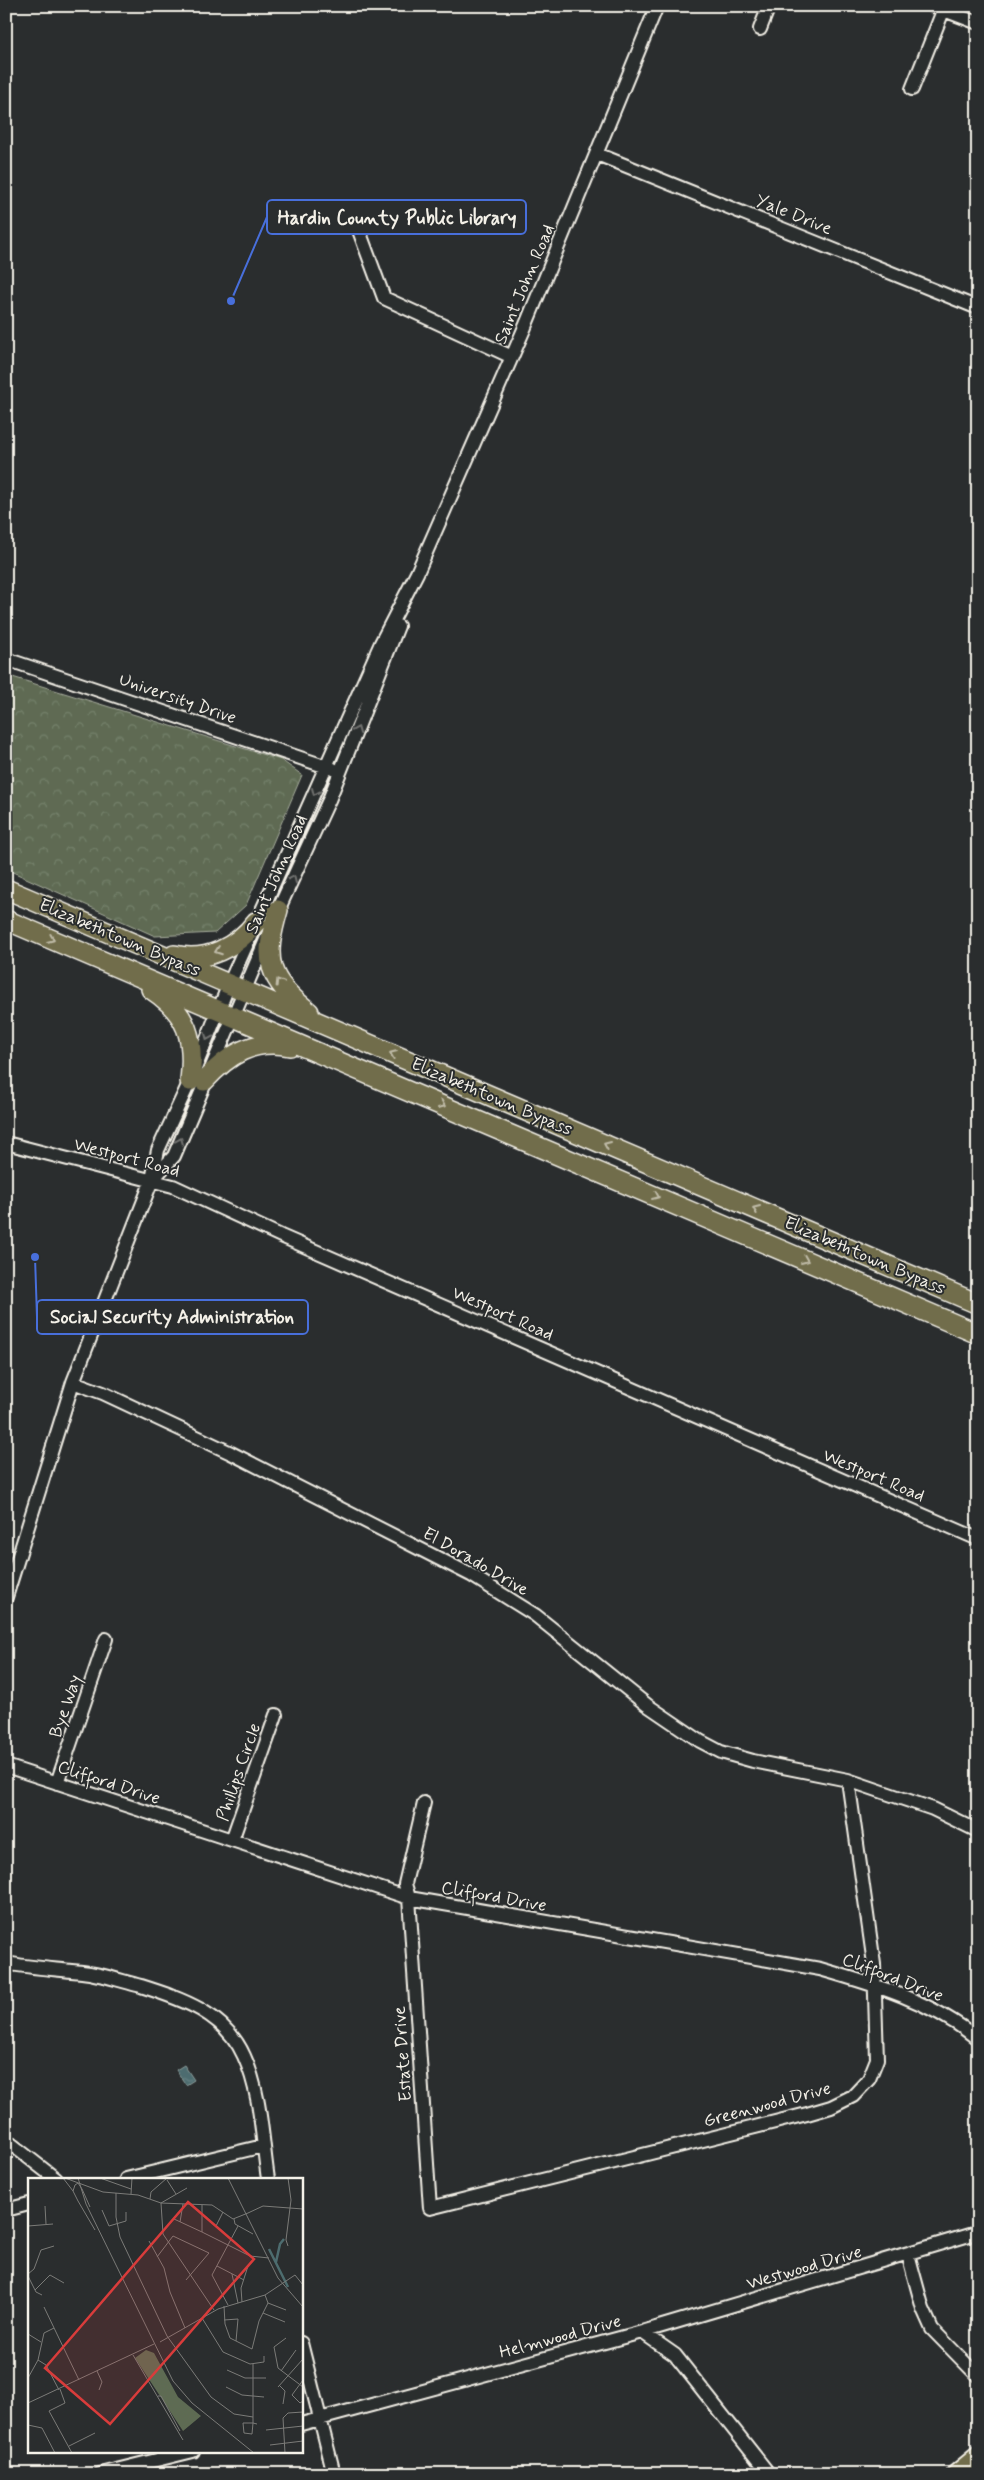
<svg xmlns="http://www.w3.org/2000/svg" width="984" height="2480" viewBox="0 0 984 2480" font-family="Mynerve,sans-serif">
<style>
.forest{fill:url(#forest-crowns);stroke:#a9ae9e}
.water{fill:url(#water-ripples);stroke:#90a19f}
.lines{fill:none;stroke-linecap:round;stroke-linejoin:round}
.minor-casing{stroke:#f4f1e8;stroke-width:16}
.major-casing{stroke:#f4f1e8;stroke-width:20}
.highway-casing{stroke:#f4f1e8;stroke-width:22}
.minor{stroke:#2a2d2e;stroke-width:12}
.major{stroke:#716d4b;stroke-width:16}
.highway{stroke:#716d4b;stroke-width:19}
.oneway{stroke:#71726f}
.oneway2{stroke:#c0bca9}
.labels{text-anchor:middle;stroke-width:4;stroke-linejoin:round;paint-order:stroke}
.street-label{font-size:18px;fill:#f4f1e8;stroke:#2a2d2e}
.inset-river{fill:none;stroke:#4d6c6f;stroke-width:2.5}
.inset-road{fill:none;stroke:#7b7b78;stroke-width:1}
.view{fill:#d93c3b;fill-opacity:0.15;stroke:#d93c3b;stroke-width:2.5}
.inset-edge{fill:none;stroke:#f4f1e8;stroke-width:2.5}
.leader{fill:none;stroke:#486fdb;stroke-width:2}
.callout-dot{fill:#486fdb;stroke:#2a2d2e;stroke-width:2}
.callout{fill:#2a2d2e;stroke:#486fdb;stroke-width:2}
.callout-label{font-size:19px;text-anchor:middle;font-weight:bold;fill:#f4f1e8}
</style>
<defs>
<pattern id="forest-crowns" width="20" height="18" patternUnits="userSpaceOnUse" patternTransform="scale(1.25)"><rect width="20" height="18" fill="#5e6b53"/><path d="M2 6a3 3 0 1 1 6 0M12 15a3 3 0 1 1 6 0" fill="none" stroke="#76816c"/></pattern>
<pattern id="water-ripples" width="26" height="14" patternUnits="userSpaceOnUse" patternTransform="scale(1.25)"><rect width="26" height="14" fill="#4d6c6f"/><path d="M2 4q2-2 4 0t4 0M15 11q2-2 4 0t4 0" fill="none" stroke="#678184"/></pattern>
</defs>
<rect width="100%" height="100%" fill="#2a2d2e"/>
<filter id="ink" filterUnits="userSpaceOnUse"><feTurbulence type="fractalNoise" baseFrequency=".02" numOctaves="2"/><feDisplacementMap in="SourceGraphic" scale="10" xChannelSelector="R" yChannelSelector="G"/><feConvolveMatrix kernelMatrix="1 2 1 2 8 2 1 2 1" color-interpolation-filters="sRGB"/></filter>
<g filter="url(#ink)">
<!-- forest -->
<path class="forest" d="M6,675L281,760L302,775L246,905L215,933L155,936L6,869Z"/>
<!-- water -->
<path class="water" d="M184,2065L194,2080L186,2085L176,2070Z"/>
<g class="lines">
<!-- minor casing -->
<g class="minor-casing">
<path id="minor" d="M933,6L978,23
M760,29L769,6
M912,89L943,11
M597,154L978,308
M354,217L384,298L512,357
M6,659L333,769
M275,917L329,800L398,626
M6,1143L173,1186L281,1236L978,1539
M154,1178L174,1156L268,935
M73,1382L103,1393L231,1453L471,1575L535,1615L647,1705L700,1741L721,1752L753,1761L848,1780L933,1809L978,1831
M6,1597L73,1382L152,1180L158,1150L190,1081L229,984L381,643L417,573L525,327L657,6
M6,1766L409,1898L820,1969C876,1985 931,2001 978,2039
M57,1783L106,1639
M424,1803L405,1884L409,1898L430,2208L807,2114L831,2107L853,2096L869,2079L877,2059L874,1964L848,1780
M232,1840L276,1715
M6,1963C31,1968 57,1969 82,1972C102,1974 121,1981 141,1986C182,1999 225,2013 244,2056C261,2093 262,2139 268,2179
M6,2140L56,2179
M126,2179L263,2146
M6,2210L29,2204
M908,2254L923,2309L932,2329L978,2376
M642,2332L976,2233
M301,2343L334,2474
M301,2424L642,2332L675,2355L769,2474
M100,2474L193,2451"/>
</g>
<!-- major casing -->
<g class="major-casing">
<path id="major" d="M955,2474L978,2455"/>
</g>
<!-- highway casing -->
<g class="highway-casing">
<path id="highway" d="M6,889L978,1304
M278,910C263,961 267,978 309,1012
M6,920L978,1334
M174,955C206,963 237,947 256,922
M151,989C188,1013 195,1039 190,1081
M204,1081C228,1055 253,1038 290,1046"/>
</g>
<!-- minor -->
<use href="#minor" class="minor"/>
<!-- major -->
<use href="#major" class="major"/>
<!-- highway -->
<use href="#highway" class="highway"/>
</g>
<!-- one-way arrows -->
<defs><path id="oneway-chevron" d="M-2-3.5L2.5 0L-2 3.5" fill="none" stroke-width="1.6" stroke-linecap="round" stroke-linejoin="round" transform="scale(1.25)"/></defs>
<g class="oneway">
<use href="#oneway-chevron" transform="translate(357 730) rotate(-68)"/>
<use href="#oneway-chevron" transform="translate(315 792) rotate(114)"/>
<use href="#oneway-chevron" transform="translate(293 879) rotate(-65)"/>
<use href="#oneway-chevron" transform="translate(208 1037) rotate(112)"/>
<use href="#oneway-chevron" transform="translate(180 1141) rotate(-67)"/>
</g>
<g class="oneway2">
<use href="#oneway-chevron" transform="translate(51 939) rotate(23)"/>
<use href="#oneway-chevron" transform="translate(218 951) rotate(160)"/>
<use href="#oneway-chevron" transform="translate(279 982) rotate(-122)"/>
<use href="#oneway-chevron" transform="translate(393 1054) rotate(-157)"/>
<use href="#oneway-chevron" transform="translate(442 1105) rotate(23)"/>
<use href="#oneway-chevron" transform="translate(607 1145) rotate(-157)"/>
<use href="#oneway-chevron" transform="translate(656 1196) rotate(23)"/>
<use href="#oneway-chevron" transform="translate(756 1209) rotate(-157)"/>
<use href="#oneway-chevron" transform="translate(805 1260) rotate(23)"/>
</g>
</g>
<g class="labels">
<!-- street labels -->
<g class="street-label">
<text transform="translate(794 214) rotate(22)" y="6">Yale Drive</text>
<text transform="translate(524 284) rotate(-67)" y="6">Saint John Road</text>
<text transform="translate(178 698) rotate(19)" y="6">University Drive</text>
<text transform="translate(276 874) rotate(-66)" y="6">Saint John Road</text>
<text transform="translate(120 937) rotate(23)" y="6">Elizabethtown Bypass</text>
<text transform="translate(492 1096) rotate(23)" y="6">Elizabethtown Bypass</text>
<text transform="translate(127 1157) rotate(15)" y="6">Westport Road</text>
<text transform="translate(865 1255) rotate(23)" y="6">Elizabethtown Bypass</text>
<text transform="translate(503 1313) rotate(24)" y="6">Westport Road</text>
<text transform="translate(874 1475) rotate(23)" y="6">Westport Road</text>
<text transform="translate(476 1561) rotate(30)" y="6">El Dorado Drive</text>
<text transform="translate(65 1706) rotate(-71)" y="6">Bye Way</text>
<text transform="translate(238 1772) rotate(-71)" y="6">Phillips Circle</text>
<text transform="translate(109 1782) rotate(18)" y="6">Clifford Drive</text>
<text transform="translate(494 1896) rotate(10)" y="6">Clifford Drive</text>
<text transform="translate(893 1977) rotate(21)" y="6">Clifford Drive</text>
<text transform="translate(402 2054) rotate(-94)" y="6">Estate Drive</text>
<text transform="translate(767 2104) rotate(-15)" y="6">Greenwood Drive</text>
<text transform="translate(804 2267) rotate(-16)" y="6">Westwood Drive</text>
<text transform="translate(560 2336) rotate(-15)" y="6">Helmwood Drive</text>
</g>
</g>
<!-- overview -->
<g transform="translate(28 2178)">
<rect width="275" height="275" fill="#2a2d2e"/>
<path d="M118,172L126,175L150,219L173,238L155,253L107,180Z" fill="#5e6b53"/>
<path class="inset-river" d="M241,71L260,109M248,84L252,66L256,61"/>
<path class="inset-road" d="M35,0L45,13M37,0L75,14L110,17L133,25L184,27L205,41L220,35M50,0L58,26L145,203L164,225L226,275M72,0L103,11M200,0L250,100L275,129M260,0L263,22L258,62L260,68M139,2L148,16M159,10L133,25L135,56L186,132M88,15V39L92,59L139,158L183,219L206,236L225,239M103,16L104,0M122,21L123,14L139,0M174,27V54L222,78L241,80M17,28L18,46M62,29L54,11L50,5L47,7L45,13L50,23L67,52M74,32L81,48L98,43V34M220,35L235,28L275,31M146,41L174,54M206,41L207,46L225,56M152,44L155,26M0,48L25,46M188,48L195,34M121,63L136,90L142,114L157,150M129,79L145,58L181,75L158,102M189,88L216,102M0,96L6,91L13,72L26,68M204,96L210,125M0,98L8,114L14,117M7,112L22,97L36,105M214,124L213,110L220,88M240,125L258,132M200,127L184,97L210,48M196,128L197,146L202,160L224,171L231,143L240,125L237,117M16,129L51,202M235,135L257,144M174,140L195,174L222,186L236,184V178M196,142L210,141L208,163M0,156L13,164M258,160L246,169L250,190L275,209M132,164L190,131L237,117L267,97L275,107M105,177L155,262M10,182L18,187L31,212M225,186V245H215L216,255L224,256L225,245L229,246M199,192L217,200H238M69,193L74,204L71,212M253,193L268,172M0,200L10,182L16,155L26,150M275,202L264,217L272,225L275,223M251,207L257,213L255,226M198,209L214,217L236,219M250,209L275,181M32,211L37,225L21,233L44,275M130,218H133L152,253M0,225L126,166M0,247L14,250L27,275M238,252L275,248M242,267L275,263M41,268L67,255M257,275L255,240L260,235L275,234"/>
<path class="view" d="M160,24L226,81L82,246L17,190Z"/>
<rect width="275" height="275" class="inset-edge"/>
</g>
<!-- callouts -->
<path class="leader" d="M231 301L267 217M35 1257L37 1317"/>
<g class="callout-dot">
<circle cx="231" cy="301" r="5"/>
<circle cx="35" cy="1257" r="5"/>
</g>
<g class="callout">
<rect x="267" y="200" width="259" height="34" rx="5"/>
<rect x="37" y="1300" width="271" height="34" rx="5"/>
</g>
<g class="callout-label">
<text x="397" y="224">Hardin County Public Library</text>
<text x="172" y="1323">Social Security Administration</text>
</g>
<!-- margin -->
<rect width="984" height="2480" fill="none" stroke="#2a2d2e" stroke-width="25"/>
<rect x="12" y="12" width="959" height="2455" fill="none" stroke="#f4f1e8" stroke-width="2" filter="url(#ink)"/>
</svg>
